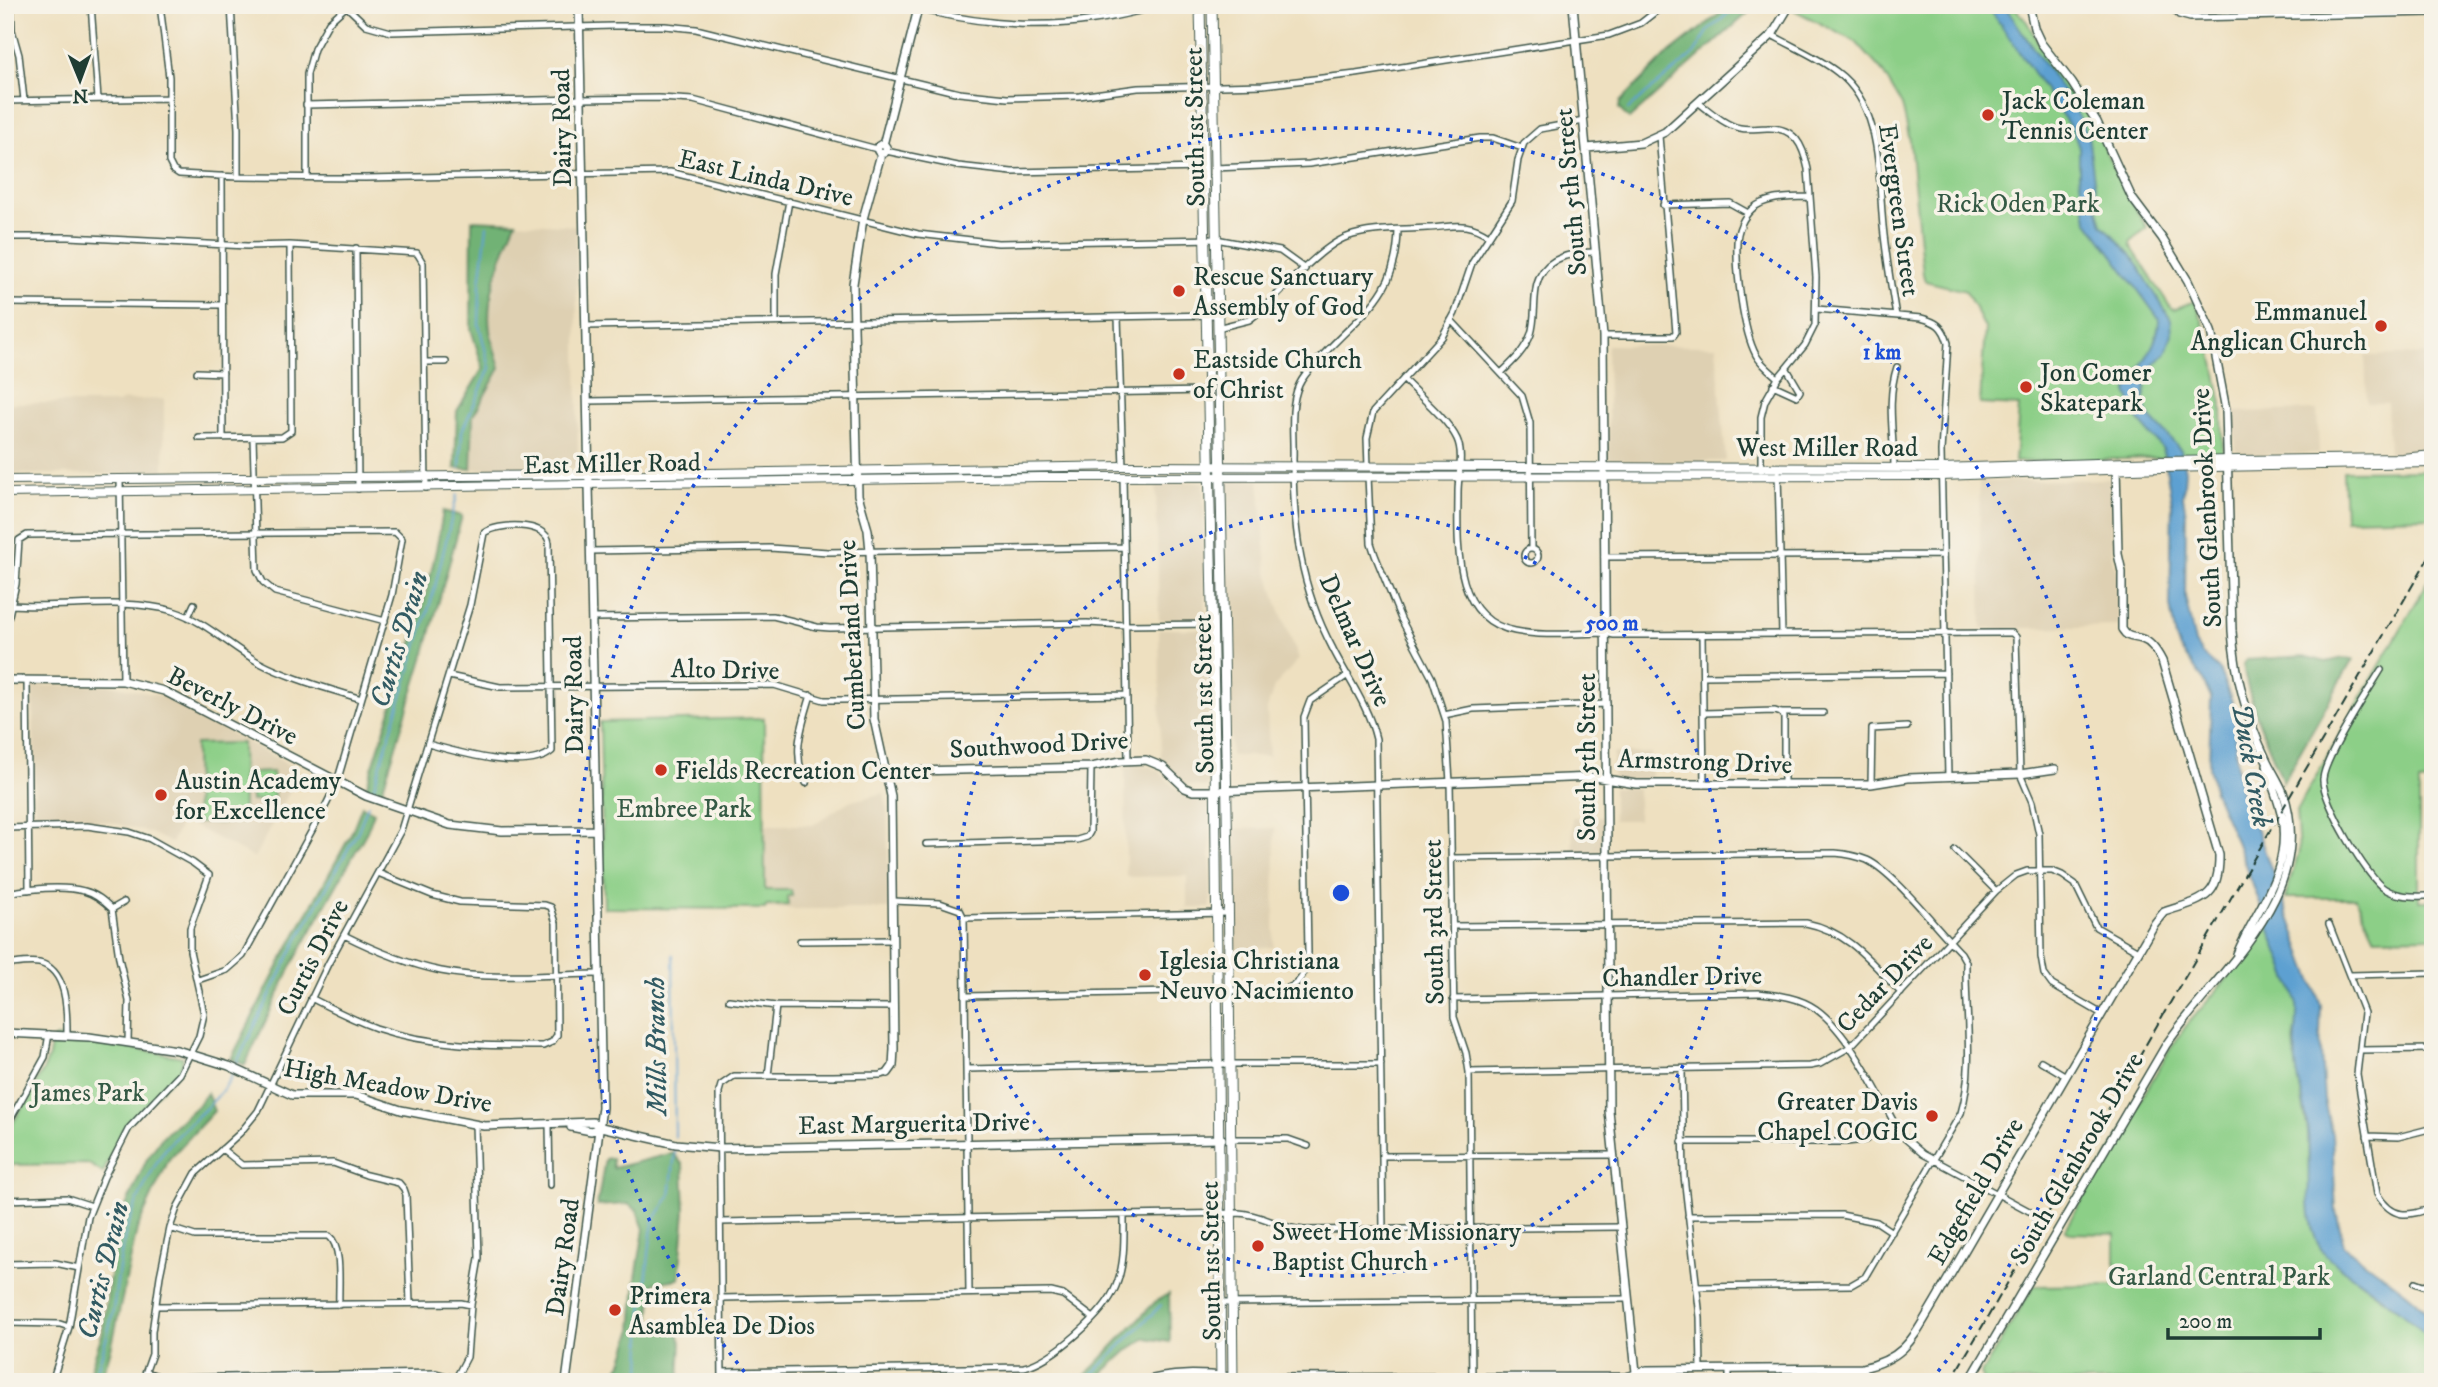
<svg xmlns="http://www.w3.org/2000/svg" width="2438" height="1387" viewBox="0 0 2438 1387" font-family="'IM FELL DW Pica',serif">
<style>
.built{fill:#ded0b2}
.green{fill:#8ccf87;stroke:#56865e;stroke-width:2}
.forest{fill:#71b274;stroke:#487854;stroke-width:2}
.water{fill:#5da0d1;stroke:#3e6e82;stroke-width:2}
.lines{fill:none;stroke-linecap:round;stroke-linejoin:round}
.stream{stroke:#5da0d1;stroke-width:2}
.minor-casing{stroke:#3e5549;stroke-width:8}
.tertiary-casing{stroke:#3e5549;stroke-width:10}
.secondary-casing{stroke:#3e5549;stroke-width:10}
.primary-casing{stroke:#3e5549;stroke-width:11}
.minor{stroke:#fff;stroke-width:5}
.tertiary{stroke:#fff;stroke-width:7}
.secondary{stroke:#fff;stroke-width:8}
.primary{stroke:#fff;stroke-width:9}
.rail{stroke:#1f3d34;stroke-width:2;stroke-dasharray:10 5;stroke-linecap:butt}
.ring{fill:none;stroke:#1d4ed8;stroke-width:3.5;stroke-dasharray:3.5 7}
.poi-dot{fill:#c8321e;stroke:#f7f3e8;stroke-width:2.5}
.labels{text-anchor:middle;stroke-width:7;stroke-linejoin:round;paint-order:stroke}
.poi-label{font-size:26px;fill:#1f3d34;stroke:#f7f3e8;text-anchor:start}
.street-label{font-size:26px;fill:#1f3d34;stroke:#f7f3e8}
.park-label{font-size:26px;fill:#355a45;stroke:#f7f3e8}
.water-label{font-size:28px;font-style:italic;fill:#325b63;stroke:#f7f3e8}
.centre{fill:#1d4ed8;stroke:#f7f3e8;stroke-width:3.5}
.ring-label{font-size:21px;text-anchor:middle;font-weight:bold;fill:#1d4ed8;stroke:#f7f3e8;stroke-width:7;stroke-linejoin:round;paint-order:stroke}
</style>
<rect width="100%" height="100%" fill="#f7f3e8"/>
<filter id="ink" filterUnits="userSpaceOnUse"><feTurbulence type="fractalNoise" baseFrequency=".0143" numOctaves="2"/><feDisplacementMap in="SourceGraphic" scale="14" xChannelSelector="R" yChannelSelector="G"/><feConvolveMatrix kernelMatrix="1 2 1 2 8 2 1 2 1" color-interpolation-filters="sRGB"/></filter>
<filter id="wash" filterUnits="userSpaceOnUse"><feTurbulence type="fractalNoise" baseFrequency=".00686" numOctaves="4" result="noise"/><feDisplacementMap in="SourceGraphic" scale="28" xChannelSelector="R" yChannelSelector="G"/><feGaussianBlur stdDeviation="1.57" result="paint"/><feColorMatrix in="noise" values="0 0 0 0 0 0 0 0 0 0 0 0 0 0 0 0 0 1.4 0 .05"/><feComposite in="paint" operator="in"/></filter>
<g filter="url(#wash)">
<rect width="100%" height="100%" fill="#eee0c0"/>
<!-- built -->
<path class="built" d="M516,222L576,226L578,468L471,469L473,416L500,368L489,330L490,313L501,256Z
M1607,345L1716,346L1726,461L1609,462Z
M2433,354V453L2389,454L2387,403H2367L2365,356Z
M164,399V474H5V403H117L125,400Z
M2317,410L2319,453L2236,455L2234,412Z
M1229,479L1259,480L1267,568L1277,603L1299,659L1274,687L1267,709L1269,756H1231L1226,592V483Z
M2111,479L2113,562L2118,574L2119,626L1982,629L1979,482Z
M1203,482L1206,619L1159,620L1156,483Z
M1159,629H1206L1207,631L1210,783L1206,787L1186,785L1161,758Z
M112,685L161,696L301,771L254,858L183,820L171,843L151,833L114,823L93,820L35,821L33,686Z
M1613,753H1651V780H1613Z
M1125,765L1150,767L1159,771L1178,791L1191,796L1209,798L1211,908H1187V876L1126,877Z
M1613,788H1638V820H1613Z
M884,793L887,810L889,909H765V825H813L848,802Z
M1572,817H1604V853H1573Z
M1275,828L1274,947L1235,949L1233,829Z"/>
<!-- green -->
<path class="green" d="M1796,5H2007L2016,9L2027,22L2042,50L2072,87L2092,120L2122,187L2147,228L2131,240L2130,245L2171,308L2174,309L2195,301L2210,342L2222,404L2223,456L2015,462L2019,406L1980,404L1985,328L1966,291L1925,281L1923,274L1910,141L1902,105L1882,71L1856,42L1794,10Z
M2433,470V517L2345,519L2343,471Z
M2433,573V782L2419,783V901H2433V937L2375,938L2356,898H2285L2299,851L2296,811Z
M764,718L765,890H791L792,896H787L788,905L766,906L765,909L604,908L600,722Z
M242,743L243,822L196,823L195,744Z
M273,772L274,800L251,801L250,773Z
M2267,921L2297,1001L2298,1018L2294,1040L2296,1066L2308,1132L2310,1212L2321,1249L2337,1264L2414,1322L2433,1343V1382H1985L1981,1374L2034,1286L2115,1285V1234L2071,1233L2065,1229L2171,1048L2186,1026L2226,980Z
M56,1038L95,1042L183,1057L181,1068L175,1076L123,1129L103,1173L89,1164L5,1165V1137L44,1069L49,1056L52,1040Z"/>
<!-- forest -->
<path class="forest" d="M1731,5H1757L1629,119L1619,109L1620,102L1667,55Z
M472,220L516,222C503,251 485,298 490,330C491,342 497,355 500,368L473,416L471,469L455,468L457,411L483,368L471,329Z
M443,511L462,516L426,649L381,794L366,788C394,697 429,605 443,511Z
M2304,656L2326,662L2344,658L2353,659L2283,782C2268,743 2249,705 2243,664L2246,660Z
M362,806L374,812L367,831L292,965L245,1065L231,1059L280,963L350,836Z
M207,1093L214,1111L169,1159L137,1229L112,1345L101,1382H86L102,1334L111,1268L124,1210L147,1159L163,1136L199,1104Z
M673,1153L683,1165L685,1211L679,1279L654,1283L649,1330L665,1332L677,1330L681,1342L679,1382H613L614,1374L622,1363L632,1332L636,1278L644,1229L637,1210L628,1204L597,1206L605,1159L612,1158L613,1168Z
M1169,1294L1170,1342L1146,1338L1129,1349L1093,1382H1079L1156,1301Z"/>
<!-- water -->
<path class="water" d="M1987,5H2004L2074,108L2088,135L2098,210L2102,224L2131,254L2171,320L2172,334L2166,353L2152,367L2146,385L2144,401L2149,416L2181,450L2185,471L2183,497L2186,513L2185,596L2195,643L2202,654L2219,669L2233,704L2237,770L2243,800L2257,830L2321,1005L2320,1034L2324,1100L2332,1135L2336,1211L2344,1245C2372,1271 2407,1288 2433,1318V1343C2412,1319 2389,1302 2364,1284C2350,1274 2333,1264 2322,1250C2302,1224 2311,1166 2308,1134C2307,1111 2299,1088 2296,1065C2294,1043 2298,1023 2297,1001L2236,841L2214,792L2209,766L2211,698L2202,678L2180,649L2176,639L2170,606L2172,504L2163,449L2138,420L2127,392C2137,366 2159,348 2159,319L2087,220L2079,176V148L2073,131Z"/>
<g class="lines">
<!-- stream -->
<path class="stream" d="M1628,109L1694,54L1709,30L1738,5
M460,468L462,431L490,368L479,325L480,284L487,226
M372,793L434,591L457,495
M673,955L675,1137
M236,1064L296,943L358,831L368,805
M93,1382C100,1360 108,1337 112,1315C118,1283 119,1250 130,1220C137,1200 147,1180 157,1162C176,1127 216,1109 233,1073
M641,1382L642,1322L651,1234L654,1220L670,1196L675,1151
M1085,1382L1161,1305"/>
</g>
</g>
<g filter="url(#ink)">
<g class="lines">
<!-- minor casing -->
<g class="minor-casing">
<path id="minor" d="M11,5L12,30L19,55L24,100
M91,5L98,99
M160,5L169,77V162L173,170L179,174L238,177L365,178L670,172L918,234L998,243L1216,239L1280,251L1305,269
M231,5L238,129V177
M345,5L366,25L391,32L613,26H665L696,29L959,93L1007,98L1079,96L1138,88L1263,85L1356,74L1609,35L1641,23L1664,5
M902,5C966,22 1028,30 1094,20C1119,17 1143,9 1168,5
M2170,5L2179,15L2190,18L2433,13
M1772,35C1793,47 1818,57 1837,72C1883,106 1878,175 1883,226C1886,256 1891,286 1896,316
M5,101L168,98
M1699,103C1711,112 1725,125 1740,128C1749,130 1758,128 1767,128C1795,127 1803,145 1808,169L1816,277L1815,325L1805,345L1778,378L1765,401L1761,417V470
M306,105L581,99L659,98L693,100L877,149
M886,151L958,166L1012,172L1204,168
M1214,168L1309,164L1480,138H1493L1522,148
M222,176L223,438
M307,177V74L314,49L329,22L348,5
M1663,205L1730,203L1748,213
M5,237H69L247,246L290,245L417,253L423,263L426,488
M356,248L358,489
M5,303L222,305
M1817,309L1921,318C1937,322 1943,326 1948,343L1941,451L1948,777
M1118,317L1123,467
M1451,320L1522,396L1530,423L1531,549
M776,322V274L789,201
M586,326L1217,315
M1217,328L1249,320L1258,313C1280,293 1321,246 1347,237C1372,228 1402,230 1427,228C1454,227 1465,220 1489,236
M1603,336H1673L1676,332L1659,136
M425,362H446
M197,372L223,373
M1501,373C1514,361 1525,350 1531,334C1536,318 1533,300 1537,284C1544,257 1573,252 1596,252
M1778,378C1770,371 1761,364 1756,355C1743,331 1736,271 1737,243C1737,231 1743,217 1752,209C1767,196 1790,198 1809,197
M1403,379C1419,396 1447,418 1457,439C1464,454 1458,476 1458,492C1458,541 1451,619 1515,631C1544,637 1576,633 1605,633L1614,635L2004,633H2012L2016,637L2020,774L2032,802L2039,834L2041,957L2044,974L2052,985L2102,1014
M1773,385L1797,396L1800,391L1787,369
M588,401L1209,391
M199,438L282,437L291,431L290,245
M253,438L257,570L263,582L275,592L385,621
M1368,467L1367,438L1373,412L1442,337L1455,313L1472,263L1512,201L1518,160L1524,143L1540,129L1584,121
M1894,468C1894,435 1886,400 1897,367
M1778,473L1782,634
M1123,476L1128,760
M1368,476L1371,543L1375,555L1401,619L1432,678L1446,721L1450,782L1454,1017L1466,1053L1469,1072L1472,1382
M120,478L123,681
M1524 556a7 7 0 1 1 14 0a7 7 0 1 1-14 0Z
M591,551L770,548L828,552L1124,547
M1604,557L1943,555
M12,605C62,609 125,597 173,611C206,621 230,647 260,663C288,678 330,689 361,699
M188,617L194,604
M592,618L773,616L817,627L830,628L1087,623L1125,625L1213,624
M5,633L16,584L19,540L27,535L395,532L402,539L392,595L337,782L327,803L243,956L227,970L198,980
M1702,635L1704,785
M2381,670C2368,691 2324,758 2323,779C2321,799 2368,880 2385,889C2400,898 2417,896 2433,896
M449,676L500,687L774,685L824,700H840L1126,695
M1703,676L1946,673
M27,680L29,890
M1704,713L1775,711L1781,713H1823
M1781,713L1784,717V785
M1444,715L1473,709L1607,704
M806,783C791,753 802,726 811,695
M1871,784L1872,729L1907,727
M5,828L87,826L129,832L150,839L193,863L209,875L190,928V951L204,1014L199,1036L180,1074L129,1128L104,1177L88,1217L69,1327L52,1382
M926,844L1077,840L1087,837L1090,832L1091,767
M1955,850L1996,891
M1452,858L1835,853C1846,854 1857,856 1867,860C1895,873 1937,929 1961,953L1966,962C1965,1011 1975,1066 1961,1113L1865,1277L1851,1285L1696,1287
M5,893C27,889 63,885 84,891C96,894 104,901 112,909L119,958L129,1001L128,1042
M893,901L940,903L960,910L964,918L969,1293
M112,909L124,902
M964,918L1228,913
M2329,924L2364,1013L2357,1074L2377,1194C2393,1220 2407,1216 2433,1208
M1453,926L1806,923C1848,931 1872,963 1901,993
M344,935C376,951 407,964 441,971C492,981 548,974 599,974
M800,941L893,940
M5,965C16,964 28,961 39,963C68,969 67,1013 67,1035
M2350,975L2433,973
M966,996L1281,990C1302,986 1305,973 1308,953L1304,717L1310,701L1348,675
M311,998C332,1009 354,1020 376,1028C430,1046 486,1046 543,1046L552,1042L557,1035L556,923L551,907L545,905L460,902L432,895L378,873
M1453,999L1759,993C1778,995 1799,997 1816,1009C1850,1033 1880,1098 1901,1135L1923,1154L2029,1211
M729,1000L776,1006L893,1007
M2360,1050L2433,1049
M2041,1061L2066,1076
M967,1069L1218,1064H1381
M1682,1070L1684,1176L1700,1317L1701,1370
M1469,1072L1810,1066L1820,1064L1850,1047L1996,891L2016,875L2027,871H2052L2062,875L2075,884L2096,927L2138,951
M768,1076L776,1006
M549,1124L550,1185
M5,1129L45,1057L49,1034
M2367,1136L2398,1137L2433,1128
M1230,1139H1288L1308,1146
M1682,1142H1846L1865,1140L1894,1123
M222,1149L242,1165L333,1163L366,1175L399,1183L404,1189L406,1195L410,1303
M1382,1156L1613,1155
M5,1200L67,1198L92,1206
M1688,1216L1841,1215L1877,1222L1892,1232
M721,1222L1239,1213C1262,1214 1281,1229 1304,1230L1621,1227
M170,1228L195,1236H329C343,1247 338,1287 339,1305
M1383,1229L1376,739C1368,705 1348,679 1333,649C1300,587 1293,528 1293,459C1294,436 1289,407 1299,385C1304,374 1314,365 1322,356C1363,311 1397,297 1398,230
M5,1264L55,1263L79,1268
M2415,1283L2423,1286L2433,1284
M722,1298L1051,1292L1063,1295L1092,1317
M1221,1303L1628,1299
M156,1306L461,1303L471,1305
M5,1323L60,1324L69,1327
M1729,1370V1382
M146,1372L164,1378H180L436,1373L468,1382
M722,1372L1024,1367C1053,1360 1105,1314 1116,1286C1125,1264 1124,1239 1124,1216
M1233,1377L1626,1376L1636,1373
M5,1381L26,1382
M142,1382L152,1354V1332L160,1276L170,1228L177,1208L196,1173L240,1133L258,1111L328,964L401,830L470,605L484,533C497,523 547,521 549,543L552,751C527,773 457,752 428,744
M454,1382L467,1357L471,1305L479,1258L475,1124
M722,1382L719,1092L721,1085L734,1076H833L880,1075L888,1073"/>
</g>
<!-- tertiary casing -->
<g class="tertiary-casing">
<path id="tertiary" d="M1573,5L1603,336L1609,1111L1637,1382
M877.5 149a4.5 4.5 0 1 1 9 0a4.5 4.5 0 1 1-9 0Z
M883,145L919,5
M1587,148L1641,143L1665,132L1772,35L1790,5
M881,154L863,219L853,284L858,495L868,530L870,551L874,719L891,796L894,1049L893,1066L888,1073
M5,680L123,681L164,691L366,796L450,825L502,831L596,830
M886,776L915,771L1091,767L1121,761L1146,760L1163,767L1185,788L1193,791H1215L1594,777L1636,784H1871L1908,778L2020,774L2055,769
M2237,954C2257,906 2291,874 2282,817C2279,799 2270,783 2267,765
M5,1033L89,1037L177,1050L229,1066L292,1095H356L401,1110L484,1126L593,1122L601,1127L676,1144L720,1148L1222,1139
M571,1127L591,1131L601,1127
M1636,1373L1647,1370L1862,1368C1905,1359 1913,1338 1934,1303L2155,923L2164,912C2199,900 2220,901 2219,855L2162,661C2158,653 2152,642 2142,639C2133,636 2128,639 2122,629V572L2118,554L2116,465
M566,1382L602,1107L579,5
M1142,1382C1171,1372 1203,1374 1233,1377
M1969,1382L2166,1045C2217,970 2319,895 2283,792C2278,780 2271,770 2266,759C2247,719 2235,675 2232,631L2226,410L2211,331L2188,281L2162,238L2132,198L2097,122L2072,83L2041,43L2034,28L2029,5"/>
</g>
<!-- secondary casing -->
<g class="secondary-casing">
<path id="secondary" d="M5,480L589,475L1123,466L1941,468L2161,461L2402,458L2433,455
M5,493L1040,477L1942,476L2161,468L2433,463"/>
</g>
<!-- primary casing -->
<g class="primary-casing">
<path id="primary" d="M1200,5L1215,754L1221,1382
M1212,5L1228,864L1233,1382"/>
</g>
<!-- minor -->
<use href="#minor" class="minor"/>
<!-- tertiary -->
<use href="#tertiary" class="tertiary"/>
<!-- secondary -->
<use href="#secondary" class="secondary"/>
<!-- primary -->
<use href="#primary" class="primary"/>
<!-- rail -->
<path class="rail" d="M1950,1382L2433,550"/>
</g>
</g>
<!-- distance rings -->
<g class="ring">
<circle cx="1341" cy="893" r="383"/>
<path d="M751 1380A765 765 0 1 1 1931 1380"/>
</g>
<!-- markers -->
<g class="poi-dot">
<circle cx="1988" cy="115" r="7"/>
<circle cx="1179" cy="291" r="7"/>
<circle cx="2381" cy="326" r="7"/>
<circle cx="1179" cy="374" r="7"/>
<circle cx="2026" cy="387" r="7"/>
<circle cx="661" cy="770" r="7"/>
<circle cx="161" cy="795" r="7"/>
<circle cx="1145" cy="975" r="7"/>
<circle cx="1932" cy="1116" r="7"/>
<circle cx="1258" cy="1246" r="7"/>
<circle cx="615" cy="1310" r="7"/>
</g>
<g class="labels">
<!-- poi labels -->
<g class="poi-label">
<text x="2002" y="109">Jack Coleman<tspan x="2002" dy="30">Tennis Center</tspan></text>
<text x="1193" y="285">Rescue Sanctuary<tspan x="1193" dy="30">Assembly of God</tspan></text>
<text x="2367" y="320" text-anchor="end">Emmanuel<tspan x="2367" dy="30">Anglican Church</tspan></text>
<text x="1193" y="368">Eastside Church<tspan x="1193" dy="30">of Christ</tspan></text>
<text x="2040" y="381">Jon Comer<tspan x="2040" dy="30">Skatepark</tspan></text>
<text x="675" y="779">Fields Recreation Center</text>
<text x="175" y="789">Austin Academy<tspan x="175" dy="30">for Excellence</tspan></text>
<text x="1159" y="969">Iglesia Christiana<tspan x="1159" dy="30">Neuvo Nacimiento</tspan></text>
<text x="1918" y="1110" text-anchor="end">Greater Davis<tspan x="1918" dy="30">Chapel COGIC</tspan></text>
<text x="1272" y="1240">Sweet Home Missionary<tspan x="1272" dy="30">Baptist Church</tspan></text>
<text x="629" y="1304">Primera<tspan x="629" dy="30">Asamblea De Dios</tspan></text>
</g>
<!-- street labels -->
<g class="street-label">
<text transform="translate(1194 127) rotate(-91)" y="9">South 1st Street</text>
<text transform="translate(561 128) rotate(-91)" y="9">Dairy Road</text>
<text transform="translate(766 177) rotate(13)" y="9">East Linda Drive</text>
<text transform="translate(1570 192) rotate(-95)" y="9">South 5th Street</text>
<text transform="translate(1900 210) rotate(82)" y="9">Evergreen Street</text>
<text x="1827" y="456">West Miller Road</text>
<text transform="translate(612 463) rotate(-1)" y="9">East Miller Road</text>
<text transform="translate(2206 508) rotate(-93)" y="9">South Glenbrook Drive</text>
<text transform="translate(851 635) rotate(-93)" y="9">Cumberland Drive</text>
<text transform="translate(1356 640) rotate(66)" y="9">Delmar Drive</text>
<text transform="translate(725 669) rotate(1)" y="9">Alto Drive</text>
<text transform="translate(1203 694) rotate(-91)" y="9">South 1st Street</text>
<text transform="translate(573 695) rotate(-91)" y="9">Dairy Road</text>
<text transform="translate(233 705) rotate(27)" y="9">Beverly Drive</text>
<text transform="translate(1039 744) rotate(-3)" y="9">Southwood Drive</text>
<text transform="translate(1586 757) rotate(-90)" y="9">South 5th Street</text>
<text transform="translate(1705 761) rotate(2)" y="9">Armstrong Drive</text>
<text transform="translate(1433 922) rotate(-91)" y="9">South 3rd Street</text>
<text transform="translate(312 957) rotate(-63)" y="9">Curtis Drive</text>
<text transform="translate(1682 976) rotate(-1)" y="9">Chandler Drive</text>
<text transform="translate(1884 983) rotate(-46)" y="9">Cedar Drive</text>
<text transform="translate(388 1085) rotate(10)" y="9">High Meadow Drive</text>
<text transform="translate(914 1123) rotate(-1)" y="9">East Marguerita Drive</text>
<text transform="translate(2076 1158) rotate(-60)" y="9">South Glenbrook Drive</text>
<text transform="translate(1975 1191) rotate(-60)" y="9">Edgefield Drive</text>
<text transform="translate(562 1257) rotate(-82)" y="9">Dairy Road</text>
<text transform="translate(1210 1261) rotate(-91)" y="9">South 1st Street</text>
</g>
<!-- park labels -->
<g class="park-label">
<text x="2018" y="212">Rick Oden Park</text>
<text x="684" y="817">Embree Park</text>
<text x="88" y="1101">James Park</text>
<text x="2219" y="1285">Garland Central Park</text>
</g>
<!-- water labels -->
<g class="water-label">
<text transform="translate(398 639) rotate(-73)" y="10">Curtis Drain</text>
<text transform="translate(2253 765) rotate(80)" y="10">Duck Creek</text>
<text transform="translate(655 1046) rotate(-91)" y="10">Mills Branch</text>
<text transform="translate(102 1270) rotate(-76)" y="10">Curtis Drain</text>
</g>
</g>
<circle cx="1341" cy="893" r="10" class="centre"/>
<g class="ring-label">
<text x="1882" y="359">1 km</text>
<text x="1612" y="630">500 m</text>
</g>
<!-- margin -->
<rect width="2438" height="1387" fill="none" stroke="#f7f3e8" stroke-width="28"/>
<!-- north arrow -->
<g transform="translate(80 80) rotate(179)" stroke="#f7f3e8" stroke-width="5" paint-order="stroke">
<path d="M0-5L12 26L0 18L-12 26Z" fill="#1f3d34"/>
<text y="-10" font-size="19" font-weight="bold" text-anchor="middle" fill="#1f3d34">N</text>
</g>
<!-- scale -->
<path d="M2168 1328v10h152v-10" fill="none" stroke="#1f3d34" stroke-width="3.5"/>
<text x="2179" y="1328" font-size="21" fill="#1f3d34" stroke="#f7f3e8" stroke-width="5" paint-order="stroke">200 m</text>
</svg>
